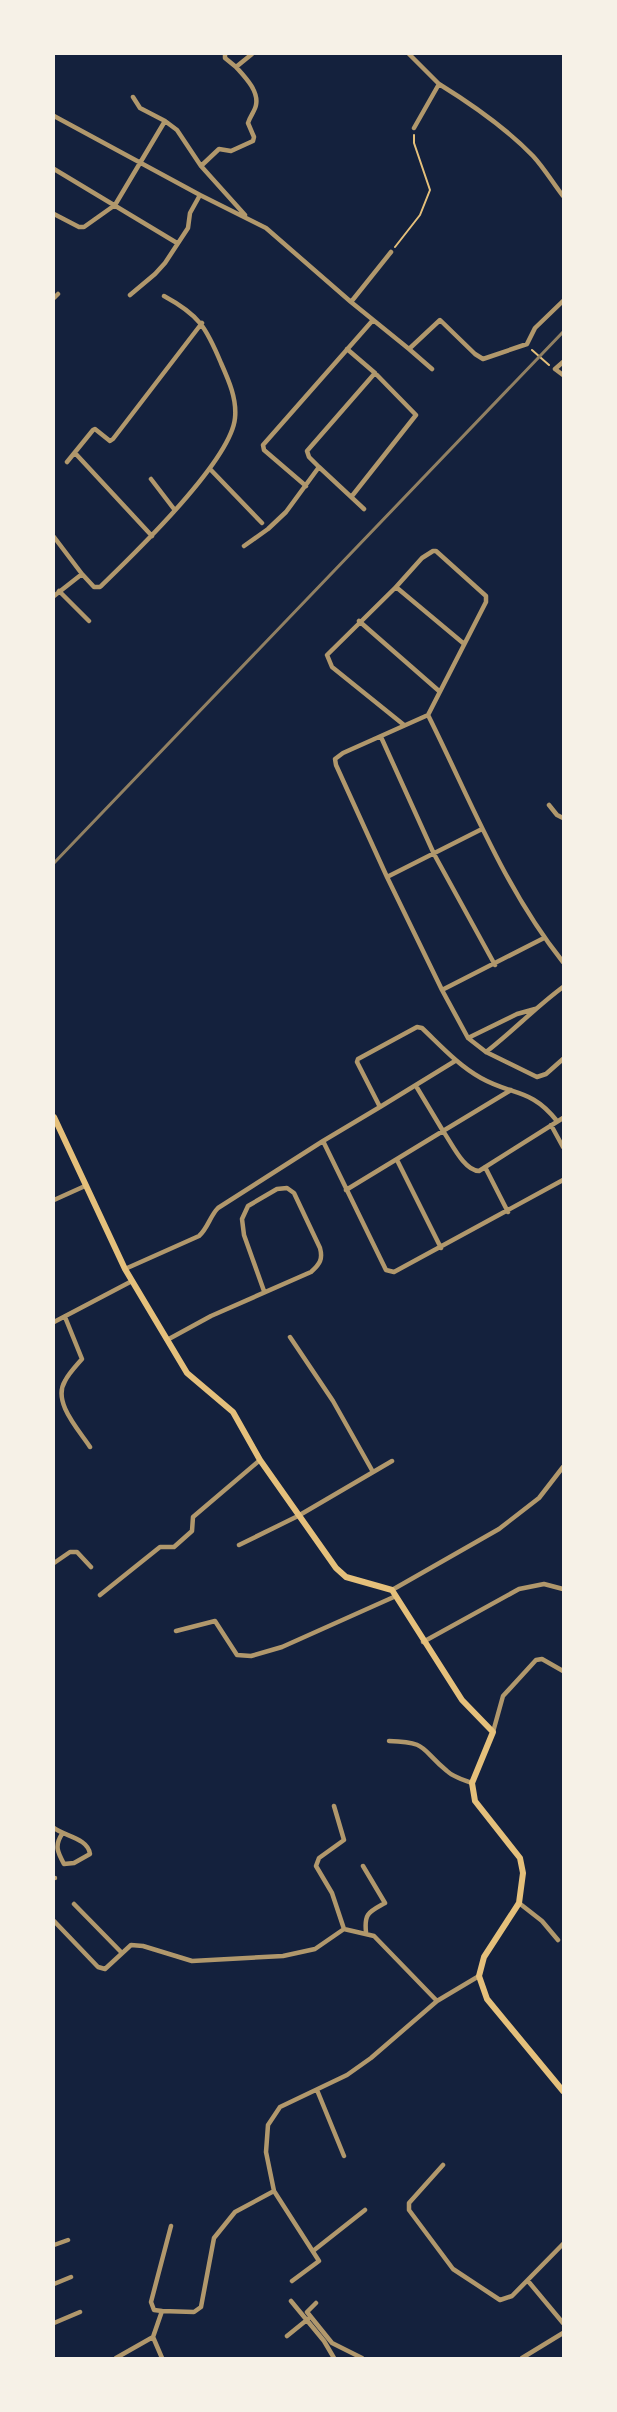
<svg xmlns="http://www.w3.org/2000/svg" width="617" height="2412" viewBox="0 0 617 2412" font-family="'Exo 2',sans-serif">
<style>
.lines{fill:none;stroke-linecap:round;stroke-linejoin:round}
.path{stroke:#e5c07b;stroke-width:2}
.minor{stroke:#b1986c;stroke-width:4.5}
.secondary{stroke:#e5c07b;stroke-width:6}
.rail{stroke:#918062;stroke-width:3}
</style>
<rect width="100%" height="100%" fill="#14213d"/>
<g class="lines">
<!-- path -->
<path class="path" d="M395,247L420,215L430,190L414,143V135
M532,350L549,365"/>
<!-- minor -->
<path class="minor" d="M225,54V58L236,67
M409,54L439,84L414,128
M439,84C473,105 505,127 533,156C544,168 553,183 563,196
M133,97L140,108L165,121
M54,116L200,195L266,228L351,302L409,349L440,320L475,354L483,359L527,344L535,328L563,301
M201,166L219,149L231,151L253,141L254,137L248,123C250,116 255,111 256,105C259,91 245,77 236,67L252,54
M54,169L177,243
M54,214L79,227H84L115,205L165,121L177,130L201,166L245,215
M130,295L155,274L165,263L188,228L190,213L200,195
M54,298L58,294
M351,302L391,252
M347,349L375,373L416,415L352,496
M409,349L432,369
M563,362L555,369L563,375
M75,453L152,536
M67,462L93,430L95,429L110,441L113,439L202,323
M319,467L364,509
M210,469L262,523
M151,479L174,509
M306,486L264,450L263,445L373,320
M54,537L82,574
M244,546L268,529L286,512L319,467L309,457L307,451L375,373
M396,587L463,643
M59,591L89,621
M54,596L82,574L94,587H100C133,555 231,461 235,418C237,399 229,381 221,363C206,327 199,315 164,296
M359,621L439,691
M428,715C470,799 504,888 563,962
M404,725L332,667L327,655L396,587L422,558L433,551H436L486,596V602L428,715L343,753L335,759L336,765L387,877L442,990L544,938
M381,737L434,854L495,965
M549,805L557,815L563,818
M387,877L482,829
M442,990L468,1038L486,1052L537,1077L546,1074L563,1059
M468,1038L517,1014L535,1009
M486,1052C513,1031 536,1007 563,987
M416,1086L443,1131L511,1090
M380,1107L455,1061
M557,1121C531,1088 513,1096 481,1078C458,1065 441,1046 422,1028L417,1027L358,1059L357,1062L380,1107L323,1141L386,1270L394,1272L563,1180
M551,1125L563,1147
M397,1160L441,1248
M485,1167L508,1212
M346,1190L443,1131C451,1142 464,1171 479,1171L563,1118
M54,1200L85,1186
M125,1269L199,1236C208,1228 210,1216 218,1208L323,1141
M65,1317L82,1359C76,1366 69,1373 65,1381C52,1402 79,1430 90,1447
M54,1322L132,1281
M290,1337L333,1401L373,1472
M167,1340L211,1316L311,1272C320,1264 323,1259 320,1248L294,1193L287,1188L277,1189L248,1206L242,1219L244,1235L264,1291
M239,1545L298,1516L392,1461
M54,1563L70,1552H77L91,1567
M392,1590L499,1529L539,1498L563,1467
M100,1595L160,1547H174L192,1531L193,1517L260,1460
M176,1631L215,1621L237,1655L251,1656L282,1647L396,1596
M423,1642L519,1589L544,1584L563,1589
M493,1732L503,1696L536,1660L542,1659L563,1671
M389,1741C429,1742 420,1749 447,1771C453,1777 464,1780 472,1783
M334,1806L344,1840L319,1858L316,1866L332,1893L344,1929L374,1936L437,2001
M54,1828C64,1836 88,1838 90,1854L74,1863L64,1864C58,1853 54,1846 62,1834
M363,1866L385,1903C369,1912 364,1913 366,1932
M54,1878H55
M519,1903L542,1921L558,1940
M74,1904L122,1953
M54,1921L98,1967L105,1969L131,1945L143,1946L192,1961L283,1956L315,1949L344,1929
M317,2090L344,2156
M443,2165L409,2203V2210L453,2269L500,2300L512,2296L563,2244
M54,2245L68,2240
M313,2251L365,2210
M292,2281L319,2261L274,2191L266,2152L268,2125L280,2107L347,2075L371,2058L437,2001L479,1976
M528,2281L563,2323
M54,2284L71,2277
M291,2301L324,2341L334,2358
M316,2303L307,2312L332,2343L362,2358
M162,2311L154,2310L151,2302L171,2226
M54,2323L80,2312
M287,2336L308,2319
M153,2337L162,2358
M116,2358L153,2337L162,2311L194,2312L201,2307L214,2238L235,2212L274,2191
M522,2358L563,2333"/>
<!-- secondary -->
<path class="secondary" d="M54,1117L125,1269L187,1373L233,1412L260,1460L336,1568L346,1577L392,1590L462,1700L493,1732L472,1783L475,1801L520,1858L523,1873L519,1903L484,1957L479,1976L487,1999L563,2091"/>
<!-- rail -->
<path class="rail" d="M54,863L563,332"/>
</g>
<!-- border -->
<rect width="617" height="2412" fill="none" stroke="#f6f1e7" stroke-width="110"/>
</svg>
